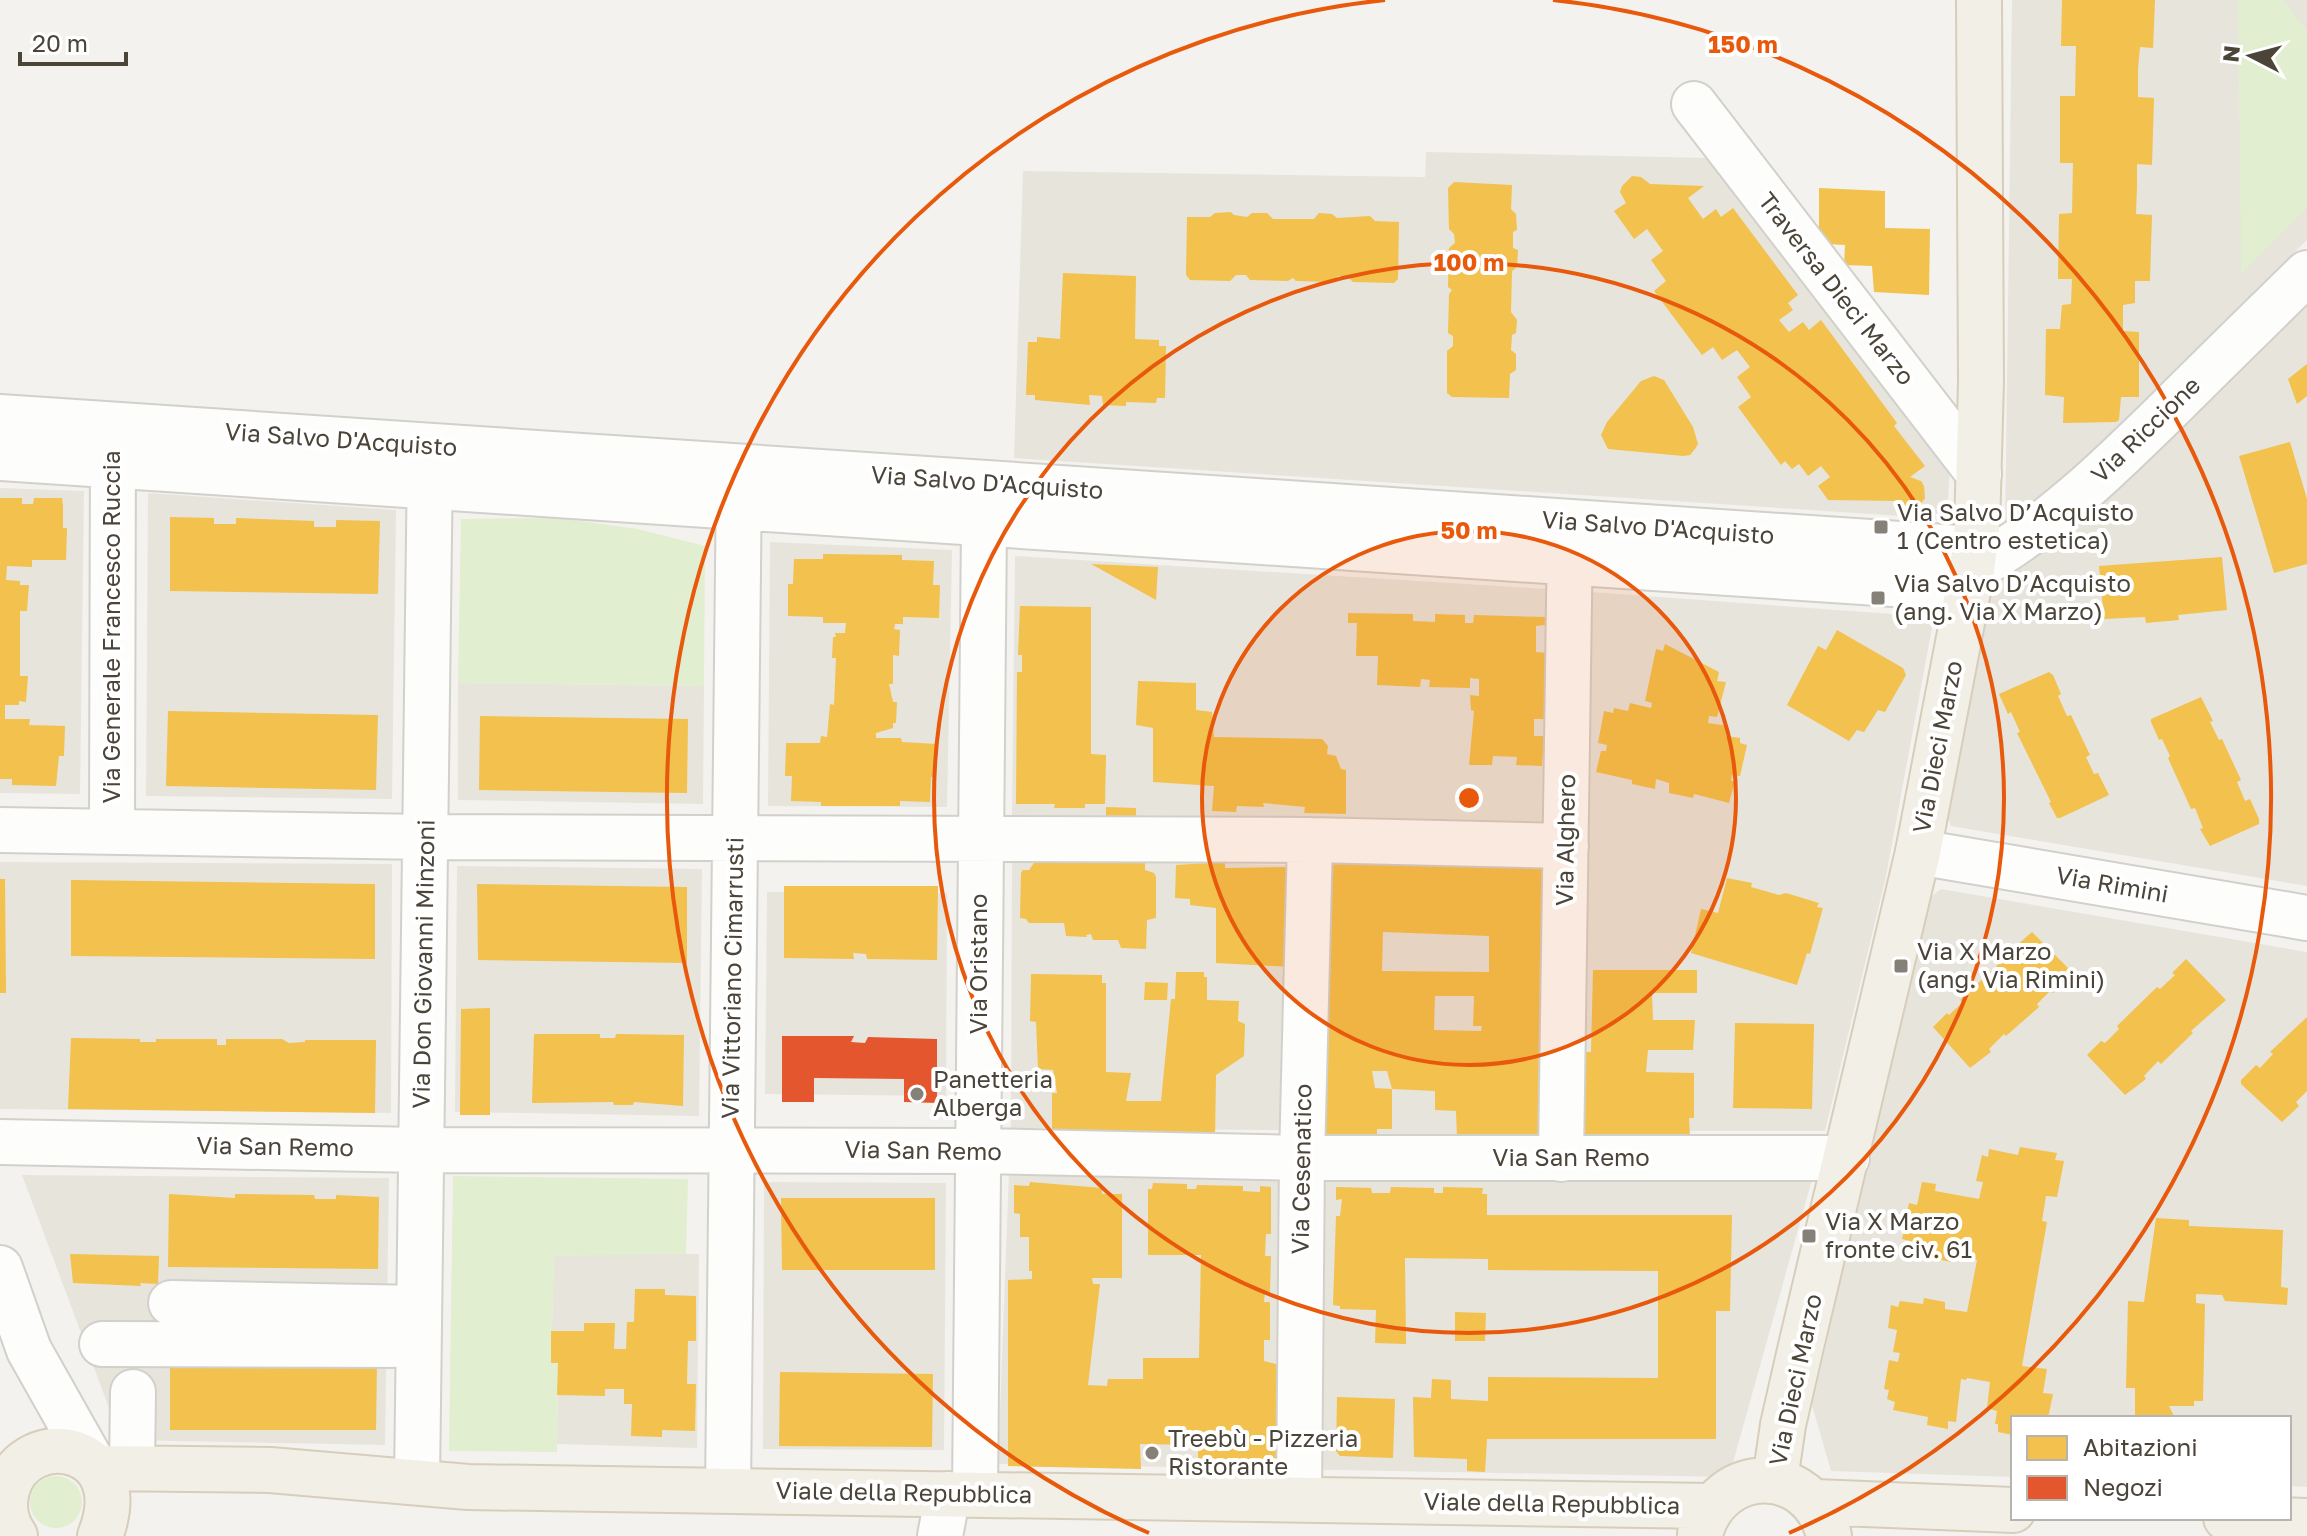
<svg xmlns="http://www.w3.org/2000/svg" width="2307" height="1536" viewBox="0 0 2307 1536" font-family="'Golos Text',sans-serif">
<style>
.residential{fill:#e7e4dc}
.green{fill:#e1eecf}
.homes{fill:#f2c14e;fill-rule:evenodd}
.shops{fill:#e4572e}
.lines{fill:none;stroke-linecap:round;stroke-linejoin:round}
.minor-casing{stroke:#d2d0cb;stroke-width:48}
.major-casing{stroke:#d6cebb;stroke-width:48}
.minor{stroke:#fdfdfc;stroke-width:44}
.major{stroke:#f2efe6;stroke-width:44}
.ring{fill:none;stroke:#e8590c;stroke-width:4}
.poi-dot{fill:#868178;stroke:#fff;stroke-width:3}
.labels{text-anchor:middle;stroke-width:8;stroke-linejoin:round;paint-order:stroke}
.street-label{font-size:24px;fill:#4b4439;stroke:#fff}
.poi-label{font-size:24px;fill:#4b4439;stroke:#fff;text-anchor:start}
.centre{fill:#e8590c;stroke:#fff;stroke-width:4}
.ring-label{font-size:24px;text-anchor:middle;font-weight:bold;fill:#e8590c;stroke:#fff;stroke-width:8;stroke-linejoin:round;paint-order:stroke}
</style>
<rect width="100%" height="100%" fill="#f4f2ee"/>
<!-- residential -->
<path class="residential" d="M2012,0H2307V240L2005,537Z
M1426,152L1711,158L1950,465L1947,519L1014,458L1023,171L1425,177Z
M2307,299V886L1951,826L1946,812L1991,584Z
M0,488L84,491L80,794L0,793Z
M148,493L396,510L392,799L146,796Z
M770,542L952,550L947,807L768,806Z
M1015,556L1548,589L1543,825L1012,815Z
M1591,592L1934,617L1886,876L1825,1131H1582Z
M458,683L704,686L703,804L458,800Z
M1012,858L1285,865L1281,1130L1011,1128Z
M1553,860L1551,1174L1813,1176L1729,1477L998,1464L1009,1171H1312L1321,864Z
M0,862L392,864L391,1113L0,1109Z
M457,866L702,869L699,1116L455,1112Z
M1941,889L2307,952V1487L2289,1486V1418H2013V1477L1831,1471L1812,1405L1928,899Z
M767,892L947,893L946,1096L765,1094Z
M22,1175L389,1178L385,1445L121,1440Z
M764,1182L946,1183L944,1450L763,1449Z
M699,1254L697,1448L557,1444L558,1363H551L554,1255Z"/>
<!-- green -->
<path class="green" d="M2238,0H2283L2307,30V208L2241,274Z
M559,518L638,529L705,546L704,686L458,683L461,519Z
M453,1176L688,1179L686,1254L554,1256L551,1362L558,1363L557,1452L449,1451Z
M30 1502a26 26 0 1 1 52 0a26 26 0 1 1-52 0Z"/>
<!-- homes -->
<path class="homes" d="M2062,0H2155L2153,48L2140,47L2138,69V97L2154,98L2152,165L2137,164V186L2136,214L2152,215L2150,281H2135V303L2123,305V331L2139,332V397H2121L2119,420L2116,422L2063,423L2064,397L2045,395L2046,329H2060L2062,305L2071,304L2072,279H2058L2059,214L2072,213L2073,163H2060V96H2075L2076,46H2061Z
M1632,176L1641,177L1650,184L1704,186L1688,198L1703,219L1716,209L1721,217L1733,208L1798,295L1788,303L1793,310L1779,320L1789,332L1803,322L1809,330L1821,320L1897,423L1894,426L1925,466L1910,477L1921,481L1924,486L1925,498L1918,508L1905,510L1899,507L1897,501L1828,500L1818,486L1830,477L1821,466L1808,476L1799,464L1792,469L1785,461L1781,465L1738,407L1751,397L1737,377L1750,367L1737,350L1722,360L1713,347L1702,355L1654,291L1666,281L1651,260L1663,251L1647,229L1634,239L1614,211L1626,203L1620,192L1622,186Z
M1454,182L1512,185L1511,209L1516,214L1517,230L1513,232V248L1518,250L1517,267L1512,271L1511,312L1517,320L1516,333L1512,335L1511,350L1516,354V370L1510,374L1509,398L1452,397L1447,393V351L1453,346V336L1448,333L1449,294L1452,290L1448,287L1449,248L1455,243L1454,234L1449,229L1448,188Z
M1819,188L1885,191V228L1930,229L1929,295L1874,292L1872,266L1844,265L1845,245L1827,244L1819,240Z
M1231,212L1234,215L1247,217L1252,213H1267L1273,219H1314L1319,213L1332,214L1337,218L1370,216L1375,221L1399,222L1398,279L1394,283L1353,282L1348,277L1338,276L1333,282L1296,281L1293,278L1288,281L1250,280L1246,275H1236L1230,281L1190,280L1186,275L1187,217H1210L1215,213Z
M1063,273L1136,276L1135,339L1159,340V346H1166L1165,398H1157L1156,403L1126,402V406L1103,405L1102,396L1089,395L1090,405L1035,400V395H1026L1028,342H1037V337L1060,339Z
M2307,364V396L2297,404L2288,379Z
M1654,376L1664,380L1693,427L1698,444L1695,449L1690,455L1683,456L1608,449L1601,435L1607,422L1641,381Z
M2290,442L2307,499V564L2274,573L2239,456Z
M0,498H22V504H33L34,498H62L63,506V528H67L66,560H32V567L7,566L6,580L20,581V585H29L27,611H20V676H28L26,702L19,701V705H5V719H30L29,725L65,726L64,756H59L56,786L12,785V779H0Z
M170,517L214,518V524H236V518L314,521V527H336V520L380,521L378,594L170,591Z
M823,554L902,555V560L934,561L933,585H940L939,618L903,617V624H895L894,629L900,630L899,656L893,655V684H889L893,702H897L896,723H893V728L876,733V738H901L902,742L937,744L936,777H931L930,802L900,801V806H821V802L791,801L792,776H785L786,743H820L821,736L827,737L830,704L834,705L836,658H832L833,637H836L835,633H845L846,623H823V617L788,616V584H793L794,559H823Z
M2222,557L2227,610L2178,615L2179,620L2146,623L2145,617L2104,619L2099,566Z
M1091,564L1158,567L1156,600Z
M1020,606L1091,607V754L1106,755L1105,804H1085V808H1054L1055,804H1016L1017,672H1022V655H1018Z
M1348,613L1413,614V621L1435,622V614L1465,615V623H1473L1474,615L1546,617L1545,625L1536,626V652L1547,653L1544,719H1534V736H1544L1542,766L1516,765L1517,757L1493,756L1492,765H1469L1474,711L1471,710L1470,695L1479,696V679L1470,678V688L1429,687L1430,680L1421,679L1420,687L1377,685L1378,656H1356L1357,623H1348Z
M1837,630L1903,668L1906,675L1885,712L1878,710L1864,732L1857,730L1849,741L1787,705L1818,646L1826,650Z
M1665,644L1719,672L1717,681L1726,682L1717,717L1709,716L1708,723L1728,726L1726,736L1740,738V743L1747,745L1740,776L1732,775L1731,781H1735L1729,803L1694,794L1693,798L1669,793V783L1656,779L1655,789L1632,784V780L1596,772L1601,751H1606L1607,745L1598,743L1604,711L1613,713L1614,708L1628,711L1630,703L1651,708L1652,703L1645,701L1656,649L1663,651Z
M2049,672L2053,675L2061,694L2058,696L2067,716L2071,715L2090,755L2086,757L2094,774L2098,773L2109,795L2060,818H2057L2049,803L2051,802L2017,733L2020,732L2011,712L2008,714L1999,694Z
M1138,681L1196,683V710L1212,712L1214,737L1322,739L1328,746L1327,754L1336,756L1341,769L1346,770V814L1304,813L1305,807L1263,803L1264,807L1237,806L1236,812L1212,811L1214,786L1153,782V728L1136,725Z
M2201,697L2213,721L2210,722L2219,740L2222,739L2241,780L2237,782L2245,801L2250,799L2259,819V824L2210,846L2200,829L2203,828L2195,808L2191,809L2168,758L2170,756L2162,739L2159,740L2151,722V719Z
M168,711L378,715L376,790L166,786Z
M480,716L688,719L687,793L479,790Z
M1106,807L1136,808V820L1106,819Z
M1036,860L1145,863V870L1154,873L1156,877V918L1147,920L1146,949L1121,948L1118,940H1093L1091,934L1086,935L1087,937L1066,936L1064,923H1029L1026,919L1020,918L1021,873L1023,870H1029Z
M1327,861L1547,866V1141L1457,1139L1456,1111L1435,1110V1091L1392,1089V1129H1377V1139L1322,1138ZM1383,932L1489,936V972L1382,971ZM1435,996H1474L1473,1026H1482L1481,1031L1434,1030ZM1372,1071H1387L1392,1089L1375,1088Z
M1207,863H1225V868L1295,867L1293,967L1216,963V908L1190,905V899L1175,898L1176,865Z
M1727,878L1752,883L1751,887L1779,895L1786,893L1819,903L1817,907L1823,908L1810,954L1807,953L1797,985L1691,953L1701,909L1718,913Z
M0,879H5L6,993H0Z
M71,880L375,884V959L71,956Z
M477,884L687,887V963L478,960Z
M784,886H938L937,960L867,959L866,954L853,953L854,959L784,958Z
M2032,932L2072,972V975L2053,993L2050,991L2037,1004L2039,1007L2006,1036L2004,1034L1989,1049L1991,1052L1970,1068L1933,1027L1947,1013L1949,1015L1963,1002L1960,1000L2003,960L2005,962L2019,949L2016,946Z
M2186,959L2226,1000L2191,1031L2193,1033L2161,1064L2158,1061L2144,1076L2146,1079L2125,1095L2087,1055L2101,1041L2105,1043L2119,1029L2117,1026L2157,987L2160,989L2175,975L2172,973Z
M1593,970H1697V993H1652L1653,1020H1695L1693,1050H1648L1646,1072L1694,1073V1118H1689L1690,1136L1585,1134V1052H1591Z
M1176,972H1204V977H1207V1000L1239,1001L1238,1021L1245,1024L1244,1056L1216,1075L1215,1139L1052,1133V1093H1057L1053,1070L1038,1069L1036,1022L1030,1021L1031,974L1102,975V983H1106V1072L1131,1073L1126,1101H1161L1171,999H1175Z
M1145,982L1168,983L1167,1000H1144Z
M490,1008V1115H460L461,1009Z
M2307,1017V1091L2296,1102L2299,1106L2282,1122L2241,1084V1080L2256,1065L2260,1068L2273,1054L2270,1052Z
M1735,1023L1814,1024L1812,1109L1733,1108Z
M534,1034H600V1038H615L616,1034L684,1035L683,1106L634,1102L633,1105H614L613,1102L532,1103Z
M71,1038L140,1039V1042H156V1039H217V1045H226V1039H282L289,1043L305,1042V1040H376L375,1113L68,1109Z
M2020,1147L2057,1153L2055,1160L2064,1161L2057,1197L2046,1196L2042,1221L2047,1222L2022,1366L2047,1369L2043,1393L2053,1394L2048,1418H2013V1435L1998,1432V1424H1995L1997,1411L1987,1408L1990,1382L1967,1378L1966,1380L1961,1379L1956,1422L1948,1421V1429L1927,1425L1928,1417L1893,1410L1895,1402L1887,1399L1889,1390L1884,1389L1889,1360L1898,1362L1900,1353L1893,1352L1897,1330L1888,1328L1891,1305L1898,1307L1900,1301L1923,1304L1924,1298L1945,1302V1309L1967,1312L1977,1260L1953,1255L1951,1262L1932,1258L1933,1251L1909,1247L1910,1241L1902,1239L1909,1203L1917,1205L1922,1182L1936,1184L1935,1191L1979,1199L1983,1182L1976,1181L1982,1155L1988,1157L1989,1149L2018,1155Z
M1030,1182L1102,1188V1194H1122V1278H1092L1093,1284H1100L1088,1385L1107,1386L1108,1379H1143V1358H1199L1201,1255H1148V1189H1152L1153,1183L1187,1184V1189H1196L1197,1185L1243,1186V1191L1260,1192V1186L1271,1187V1234H1266L1265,1256H1271L1270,1292L1265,1291L1264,1302H1270V1340H1264V1361L1284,1366L1281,1472L1198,1469V1445L1140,1444L1141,1469L1008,1466V1280L1032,1279V1271H1029V1237H1020V1214L1014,1213V1185L1029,1186Z
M1336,1187L1371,1188L1372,1193H1390L1391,1187L1434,1188V1193H1443V1187L1483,1188L1482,1194H1487V1215H1732L1730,1311H1716V1439H1487L1485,1472L1467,1471V1459L1414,1457L1413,1397L1431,1398L1432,1379L1451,1380V1399L1488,1401V1377L1658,1378V1271L1488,1270V1259L1405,1258L1406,1344L1375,1343L1376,1310L1340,1309V1306L1333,1305L1336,1216H1340L1342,1199L1336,1200Z
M169,1194L235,1198V1194L314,1195L315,1199H336V1195L379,1197L378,1269L168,1267Z
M781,1198H935V1270H782Z
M2156,1218L2189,1220V1226L2283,1230L2281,1287L2288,1288L2287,1305L2225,1301L2222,1295L2196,1294V1303L2205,1304L2203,1401H2194V1406H2169L2175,1418H2135V1388H2126L2128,1301L2144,1302Z
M70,1254L159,1256L158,1284L140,1283L141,1286L73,1283Z
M635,1289H665V1295L696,1296V1341H688L687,1384H696L695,1431L662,1430V1437L631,1436L632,1404H624V1389H605V1396L557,1395L558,1363H551V1331H584V1323H615L614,1349H626L627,1322H634Z
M1455,1312L1486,1313L1485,1341H1455Z
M170,1364H377L376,1430H170Z
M780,1372L933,1374L932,1447L779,1446Z
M1337,1397L1395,1399L1393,1458L1340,1456L1336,1451Z"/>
<!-- shops -->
<path class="shops" d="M782,1036H854L851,1042L865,1043L868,1037L937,1039V1103L904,1102V1079L814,1078V1102H782Z"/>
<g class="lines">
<!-- minor casing -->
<g class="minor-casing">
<path id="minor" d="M1694,104L1979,474
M0,417L1974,549
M0,458L1968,589
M1972,570C2048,528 2110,467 2171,407C2216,362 2262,317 2307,273
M0,830L426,837L1310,840L1566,846
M112,830L113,437
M1918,852L2307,918
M0,1142L420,1150L978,1151L1302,1158H1847
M1561,1159L1570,533
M0,1268L29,1350L91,1460
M171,1303L419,1308
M102,1344L418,1345
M132,1468L133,1392
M417,1482L430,457
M728,1490L739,477
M975,1494L984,524L986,493
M1299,1499L1302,1158L1310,840
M940,1536L948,1494"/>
</g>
<!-- major casing -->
<g class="major-casing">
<path id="major" d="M98,1468L270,1470L468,1487L1712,1506
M1775,1480L1783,1425L1801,1346L1918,852L1972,570L1977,528L1981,382L1979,0
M1815,1502L2013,1510
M2226,1518L2307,1521
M1700,1534C1719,1462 1812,1463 1829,1536
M15,1536C5,1522 3,1506 7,1490C25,1424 137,1443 100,1536"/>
</g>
<!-- minor -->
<use href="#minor" class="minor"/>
<!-- major -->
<use href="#major" class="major"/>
</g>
<!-- distance rings -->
<circle cx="1469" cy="798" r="267" fill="#e8590c" fill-opacity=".12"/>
<g class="ring">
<circle cx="1469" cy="798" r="267"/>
<circle cx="1469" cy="798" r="535"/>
<path d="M1149 1533A802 802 0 0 1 1385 0M1553 0A802 802 0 0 1 1789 1533"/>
</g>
<!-- markers -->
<g class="poi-dot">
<rect x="1873" y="519" width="16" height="16" rx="4"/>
<rect x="1870" y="590" width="16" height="16" rx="4"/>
<rect x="1893" y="958" width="16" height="16" rx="4"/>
<circle cx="917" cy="1094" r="8"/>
<rect x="1801" y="1228" width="16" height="16" rx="4"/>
<circle cx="1152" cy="1453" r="8"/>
</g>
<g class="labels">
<!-- street labels -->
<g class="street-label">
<text transform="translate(1836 289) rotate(52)" y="8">Traversa Dieci Marzo</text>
<text transform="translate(2146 430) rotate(-44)" y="8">Via Riccione</text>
<text transform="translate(341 440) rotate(4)" y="8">Via Salvo D'Acquisto</text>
<text transform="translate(987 483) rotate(4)" y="8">Via Salvo D'Acquisto</text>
<text transform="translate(1658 528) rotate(4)" y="8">Via Salvo D'Acquisto</text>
<text transform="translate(112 627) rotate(-90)" y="8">Via Generale Francesco Ruccia</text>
<text transform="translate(1938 747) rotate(-79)" y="8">Via Dieci Marzo</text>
<text transform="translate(1566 840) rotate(-89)" y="8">Via Alghero</text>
<text transform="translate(2112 885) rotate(10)" y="8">Via Rimini</text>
<text transform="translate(424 964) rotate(-89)" y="8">Via Don Giovanni Minzoni</text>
<text transform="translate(979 964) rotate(-90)" y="8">Via Oristano</text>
<text transform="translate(733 978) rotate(-89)" y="8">Via Vittoriano Cimarrusti</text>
<text transform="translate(275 1147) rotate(1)" y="8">Via San Remo</text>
<text transform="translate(923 1151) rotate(1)" y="8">Via San Remo</text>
<text x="1571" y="1166">Via San Remo</text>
<text transform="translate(1302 1169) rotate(-89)" y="8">Via Cesenatico</text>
<text transform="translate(1796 1380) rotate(-78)" y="8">Via Dieci Marzo</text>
<text transform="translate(904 1493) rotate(1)" y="8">Viale della Repubblica</text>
<text transform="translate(1552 1504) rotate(1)" y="8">Viale della Repubblica</text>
</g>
<!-- poi labels -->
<g class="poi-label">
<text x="1897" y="521">Via Salvo D’Acquisto<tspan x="1897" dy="28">1 (Centro estetica)</tspan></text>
<text x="1894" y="592">Via Salvo D’Acquisto<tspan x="1894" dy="28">(ang. Via X Marzo)</tspan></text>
<text x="1917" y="960">Via X Marzo<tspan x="1917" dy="28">(ang. Via Rimini)</tspan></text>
<text x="933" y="1088">Panetteria<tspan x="933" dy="28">Alberga</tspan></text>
<text x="1825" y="1230">Via X Marzo<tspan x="1825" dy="28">fronte civ. 61</tspan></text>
<text x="1168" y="1447">Treebù - Pizzeria<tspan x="1168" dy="28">Ristorante</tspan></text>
</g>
</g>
<circle cx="1469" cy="798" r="12" class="centre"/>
<g class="ring-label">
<text x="1743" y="53">150 m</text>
<text x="1469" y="271">100 m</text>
<text x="1469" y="539">50 m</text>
</g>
<!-- legend -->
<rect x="2011" y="1416" width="280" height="104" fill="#ffffff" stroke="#b7b4b0" stroke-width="2"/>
<rect x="2027" y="1436" width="40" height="24" fill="#f2c14e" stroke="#b7b4b0" stroke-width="2"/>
<text x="2083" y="1456" font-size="24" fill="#4b4439">Abitazioni</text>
<rect x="2027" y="1476" width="40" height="24" fill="#e4572e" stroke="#b7b4b0" stroke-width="2"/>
<text x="2083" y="1496" font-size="24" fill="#4b4439">Negozi</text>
<!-- north arrow -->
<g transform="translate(2251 56) rotate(276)" stroke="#ffffff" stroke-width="6" paint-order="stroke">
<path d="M0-6L14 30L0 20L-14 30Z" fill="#4b4439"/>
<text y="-12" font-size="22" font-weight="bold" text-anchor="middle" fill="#4b4439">N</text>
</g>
<!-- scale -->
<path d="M20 52v12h106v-12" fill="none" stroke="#4b4439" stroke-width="4"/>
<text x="32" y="52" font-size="24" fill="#4b4439" stroke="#ffffff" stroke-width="6" paint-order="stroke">20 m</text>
</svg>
